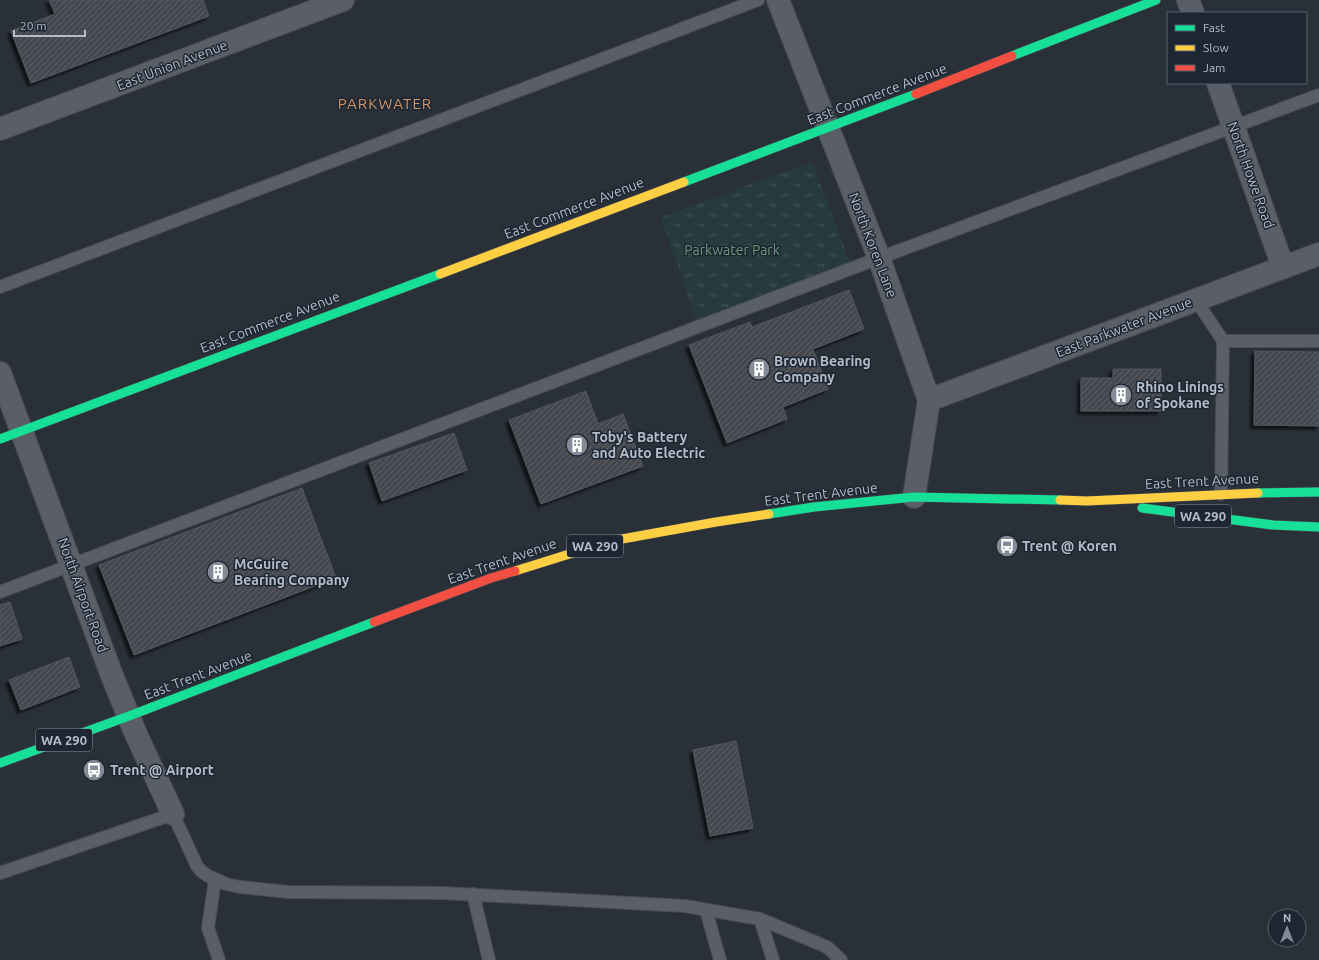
<svg xmlns="http://www.w3.org/2000/svg" width="1319" height="960" viewBox="0 0 1319 960" font-family="Ubuntu,sans-serif">
<style>
.park{fill:url(#park-tufts)}
.building{fill:url(#building-hatch);stroke:#52575f;filter:url(#shadow)}
.lines{fill:none;stroke-linecap:round;stroke-linejoin:round}
.lane-casing{stroke:#484c53;stroke-width:14}
.street-casing{stroke:#484c53;stroke-width:24}
.fast-casing{stroke:#484c53;stroke-width:10}
.slow-casing{stroke:#484c53;stroke-width:10}
.jam-casing{stroke:#484c53;stroke-width:10}
.lane{stroke:#5a5e66;stroke-width:12}
.street{stroke:#5a5e66;stroke-width:22}
.fast{stroke:#16e098;stroke-width:9}
.slow{stroke:#ffcf43;stroke-width:9}
.jam{stroke:#f24e42;stroke-width:9}
.labels{text-anchor:middle;stroke-width:3;stroke-linejoin:round;paint-order:stroke}
.shield{fill:#1d2633;stroke:#878f9c;stroke-width:1}
.shield-label{font-size:13px;font-weight:bold;fill:#b4bcc9}
.street-label{font-size:14px;fill:#b4bcc9;stroke:#1d2633}
.park-label{font-size:14px;fill:#6b9a76;stroke:#1d2633}
.poi-label{font-size:14px;font-weight:bold;fill:#b4bcc9;stroke:#1d2633;text-anchor:start}
.neighbourhood-label{font-size:15px;letter-spacing:1px;fill:#d59563;stroke:#1d2633}
</style>
<defs>
<pattern id="park-tufts" width="24" height="20" patternUnits="userSpaceOnUse"><rect width="24" height="20" fill="#273a3e"/><path d="M3 7l-1-3M5 7V3M7 7l1-3M15 17l-1-3M17 17v-4M19 17l1-3" fill="none" stroke="#445559"/></pattern>
<pattern id="building-hatch" width="6" height="6" patternUnits="userSpaceOnUse"><rect width="6" height="6" fill="#444950"/><path d="M-1 1l2-2M0 6l6-6M5 7l2-2" fill="none" stroke="#5d6168"/></pattern>
<filter id="shadow"><feDropShadow dx="-3.5" dy="3.5" stdDeviation="1" flood-color="#0009"/></filter>
</defs>
<rect width="100%" height="100%" fill="#2a3038"/>
<!-- park -->
<path class="park" d="M812,162L851,264L697,322L661,217Z"/>
<!-- building -->
<path class="building" d="M49,0H203L209,16L31,83L11,31L55,14Z
M849,290L864,329L813,349L828,389L783,407L787,419L727,443L689,345L750,322L752,327Z
M1255,351L1319,352V426L1254,425Z
M1113,369H1161V411H1081V378H1113Z
M586,391L598,424L623,414L643,466L541,504L509,420Z
M454,433L467,470L382,501L369,463Z
M302,488L336,578L134,655L99,565Z
M10,602L22,639L0,646V605Z
M69,657L80,687L21,710L9,680Z
M736,741L753,828L710,836L693,750Z"/>
<g class="lines">
<!-- lane casing -->
<g class="lane-casing">
<path id="lane" d="M0,287L758,0
M1196,300L1223,341
M1221,494L1223,341H1319
M0,592L879,258L1319,95
M0,873L173,814L197,866L201,871L208,876L226,884L240,887L289,892L442,893L685,906L760,919L827,947L841,960
M215,880L208,928L219,960
M473,894L489,960
M706,910L720,960
M760,919L773,960"/>
</g>
<!-- street casing -->
<g class="street-casing">
<path id="street" d="M778,0L879,258L929,400L914,497
M1188,0L1193,13
M1218,83L1283,267
M0,129L343,0
M0,373L111,673L135,732L173,814
M929,400L1319,254"/>
</g>
<!-- fast casing -->
<g class="fast-casing">
<path id="fast" d="M1012,56L1156,0
M684,182L916,94
M0,439L440,274
M1258,493L1319,492
M1142,508L1273,525L1319,527
M769,514L814,507L914,497L1060,500
M0,763L129,716L374,622"/>
</g>
<!-- slow casing -->
<g class="slow-casing">
<path id="slow" d="M440,274L684,182
M1060,500L1087,501L1258,493
M515,571L611,541L716,522L769,514"/>
</g>
<!-- jam casing -->
<g class="jam-casing">
<path id="jam" d="M916,94L1012,56
M374,622L491,578L515,571"/>
</g>
<!-- lane -->
<use href="#lane" class="lane"/>
<!-- street -->
<use href="#street" class="street"/>
<!-- fast -->
<use href="#fast" class="fast"/>
<!-- slow -->
<use href="#slow" class="slow"/>
<!-- jam -->
<use href="#jam" class="jam"/>
</g>
<!-- icons -->
<defs>
<g id="building-disc" transform="scale(1.15)"><circle r="9.5" fill="#848b96" stroke="#1d2633"/><path d="M-4-6H4V6H1V3H-1V6H-4ZM-2.5-4.3h1.7v1.8h-1.7ZM.8-4.3h1.7v1.8H.8ZM-2.5-1h1.7V.8h-1.7ZM.8-1h1.7V.8H.8Z" fill="#fff"/></g>
<g id="bus-disc" transform="scale(1.15)"><circle r="9.5" fill="#848b96" stroke="#1d2633"/><path d="M-5-6H5V4H4V6H2V4H-2V6H-4V4H-5ZM-3.5-4V0h7V-4ZM-3.5 1.2v1.5H-2V1.2ZM2 1.2v1.5H3.5V1.2Z" fill="#fff"/></g>
</defs>
<g fill-rule="evenodd">
<use href="#building-disc" x="759" y="369"/>
<use href="#building-disc" x="1121" y="395"/>
<use href="#building-disc" x="577" y="445"/>
<use href="#bus-disc" x="1007" y="546"/>
<use href="#building-disc" x="218" y="572"/>
<use href="#bus-disc" x="94" y="770"/>
</g>
<g class="labels">
<!-- shield labels -->
<g class="shield">
<rect x="1175" y="505" width="56" height="22" rx="3"/>
<rect x="567" y="535" width="56" height="22" rx="3"/>
<rect x="36" y="729" width="56" height="22" rx="3"/>
</g>
<g class="shield-label">
<text x="1203" y="521">WA 290</text>
<text x="595" y="551">WA 290</text>
<text x="64" y="745">WA 290</text>
</g>
<!-- street labels -->
<g class="street-label">
<text transform="translate(172 65) rotate(-21)" y="5">East Union Avenue</text>
<text transform="translate(877 94) rotate(-21)" y="5">East Commerce Avenue</text>
<text transform="translate(1251 175) rotate(70)" y="5">North Howe Road</text>
<text transform="translate(574 208) rotate(-21)" y="5">East Commerce Avenue</text>
<text transform="translate(873 245) rotate(69)" y="5">North Koren Lane</text>
<text transform="translate(270 322) rotate(-21)" y="5">East Commerce Avenue</text>
<text transform="translate(1124 327) rotate(-21)" y="5">East Parkwater Avenue</text>
<text transform="translate(1202 481) rotate(-3)" y="5">East Trent Avenue</text>
<text transform="translate(821 494) rotate(-7)" y="5">East Trent Avenue</text>
<text transform="translate(502 561) rotate(-19)" y="5">East Trent Avenue</text>
<text transform="translate(83 595) rotate(70)" y="5">North Airport Road</text>
<text transform="translate(198 675) rotate(-21)" y="5">East Trent Avenue</text>
</g>
<!-- park labels -->
<g class="park-label">
<text x="732" y="255">Parkwater Park</text>
</g>
<!-- poi labels -->
<g class="poi-label">
<text x="774" y="366">Brown Bearing<tspan x="774" dy="16">Company</tspan></text>
<text x="1136" y="392">Rhino Linings<tspan x="1136" dy="16">of Spokane</tspan></text>
<text x="592" y="442">Toby's Battery<tspan x="592" dy="16">and Auto Electric</tspan></text>
<text x="1022" y="551">Trent @ Koren</text>
<text x="234" y="569">McGuire<tspan x="234" dy="16">Bearing Company</tspan></text>
<text x="110" y="775">Trent @ Airport</text>
</g>
<!-- neighbourhood labels -->
<g class="neighbourhood-label">
<text x="385" y="109">PARKWATER</text>
</g>
</g>
<!-- legend -->
<rect x="1167" y="12" width="140" height="72" fill="#1d2633" stroke="#59626f"/>
<rect x="1175" y="25" width="20" height="6" fill="#16e098" stroke="#59626f"/>
<text x="1203" y="32" font-size="12" fill="#b4bcc9">Fast</text>
<rect x="1175" y="45" width="20" height="6" fill="#ffcf43" stroke="#59626f"/>
<text x="1203" y="52" font-size="12" fill="#b4bcc9">Slow</text>
<rect x="1175" y="65" width="20" height="6" fill="#f24e42" stroke="#59626f"/>
<text x="1203" y="72" font-size="12" fill="#b4bcc9">Jam</text>
<!-- north arrow -->
<g transform="translate(1287 928)"><circle r="19" fill="#1d2633" stroke="#59626f"/>
<path d="M0-3L7 15L0 10L-7 15Z" fill="#848b96"/>
<text y="-6" font-size="11" font-weight="bold" text-anchor="middle" fill="#b4bcc9">N</text>
</g>
<!-- scale -->
<path d="M14 30v6h71v-6" fill="none" stroke="#b4bcc9" stroke-width="2"/>
<text x="20" y="30" font-size="12" fill="#b4bcc9" stroke="#1d2633" stroke-width="3" paint-order="stroke">20 m</text>
</svg>
